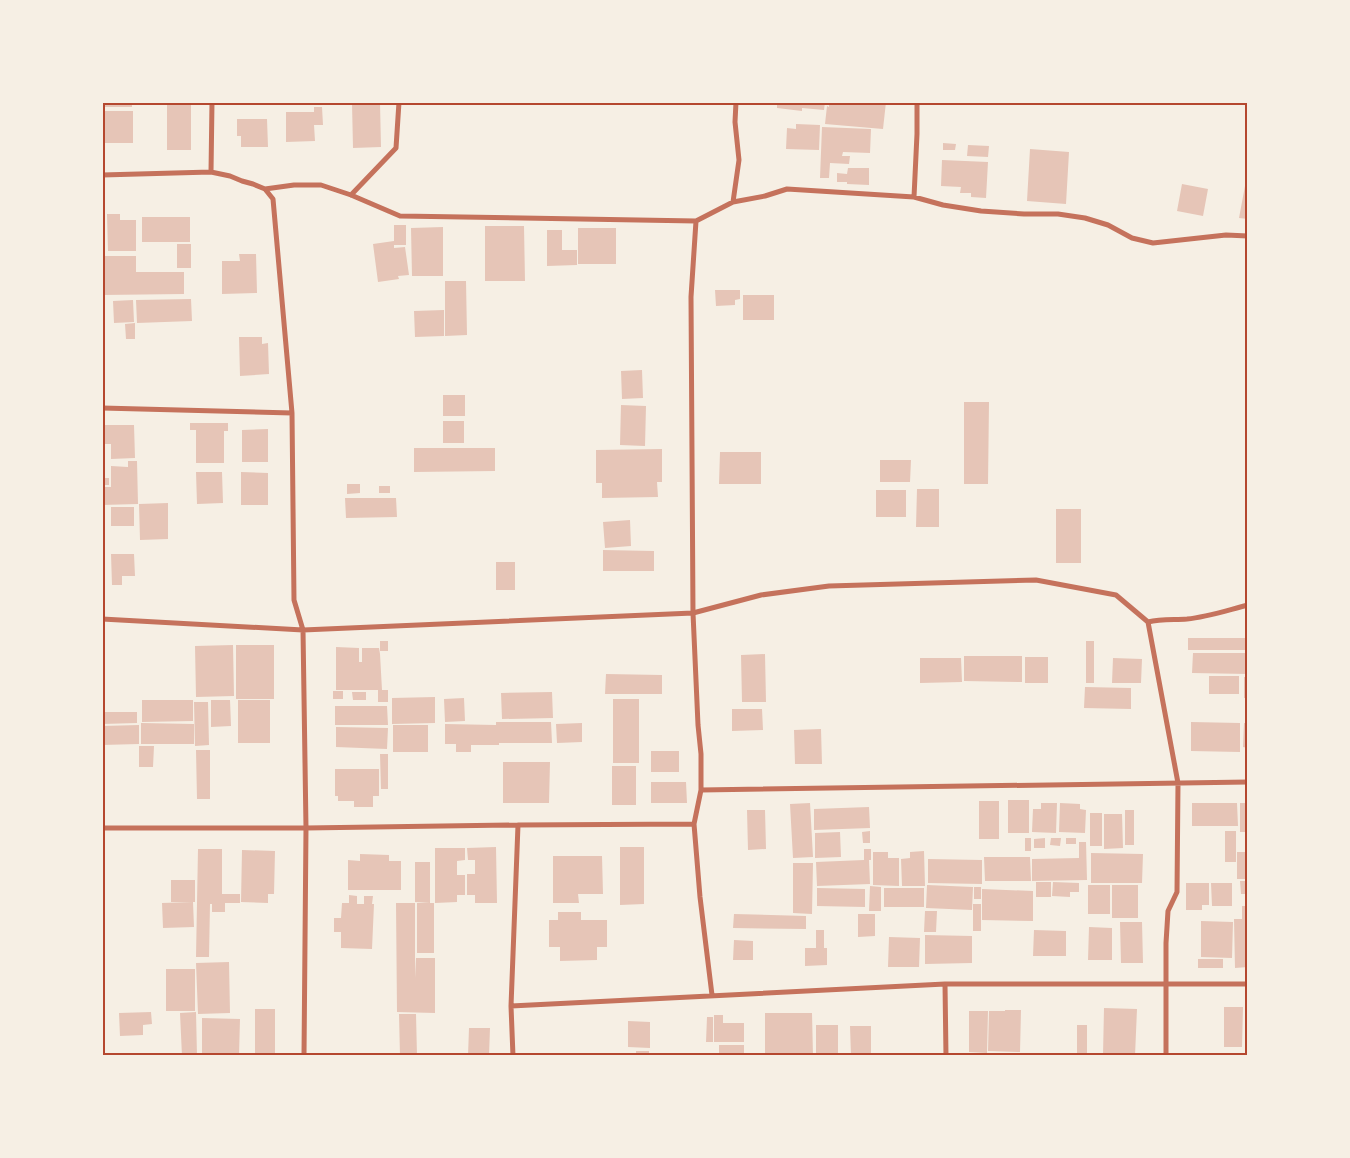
<svg xmlns="http://www.w3.org/2000/svg" width="1350" height="1158" viewBox="0 0 1350 1158" font-family="'PT Sans Narrow',sans-serif">
<style>
.building{fill:#e6c5b7}
.lines{fill:none;stroke-linecap:round;stroke-linejoin:round}
.minor{stroke:#c5725c;stroke-width:5}
.neatline{fill:none;stroke:#b5482f;stroke-width:2}
</style>
<rect width="100%" height="100%" fill="#f6efe4"/>
<!-- building -->
<path class="building" d="M102,102H132V107H102Z
M167,102H191V150H167Z
M777,102H825L824,110L802,108V111L777,108Z
M829,102H886L883,129L825,124L827,106L829,107Z
M352,103H380L381,147L353,148Z
M314,107H322L323,125H314L315,141L286,142V112H314Z
M102,111H133V143H102Z
M237,119H267L268,147H241V136H237Z
M796,124L820,125L819,150L786,149L787,128L796,129Z
M822,127L871,129L870,153L843,152L842,156H850L849,164L830,163L829,178H820Z
M943,143L956,144L955,150H943Z
M968,145L989,146L988,157L967,156Z
M1030,149L1069,152L1066,204L1027,201Z
M942,160L988,162L986,198L971,197V193H960L961,187L941,186Z
M848,168H869V185L847,184V182H837V173L847,174Z
M1182,184L1208,189L1203,216L1177,211Z
M1245,186L1248,187V219L1239,218Z
M107,214H120V220H136V251H108Z
M142,217H190V242H142Z
M394,225H406V245H394V248L405,247L409,275L398,276L399,279L378,282L373,244L394,241Z
M485,226H524L525,281H485Z
M443,227V276H412L411,228Z
M578,228H616V264H578Z
M547,230H562V250H577V265L547,266Z
M177,244H191V268H177Z
M239,254H256L257,293L222,294V261H240Z
M102,256H136V272H184V294L102,295Z
M445,281H466L467,335L445,336Z
M715,290H740V299L735,300V305L716,306Z
M743,295H774V320H743Z
M191,299L192,321L137,323L136,300Z
M133,300L134,322L114,323L113,301Z
M444,310V336L415,337L414,311Z
M135,323V339H126L125,324Z
M239,337H262V344L268,343L269,374L240,376Z
M642,370L643,398L622,399L621,371Z
M443,395H465V416H443Z
M964,402H989L988,484H964Z
M621,405L646,406L645,446L620,445Z
M443,421H464V443H443Z
M190,423H228V431H224V463H196V430H190Z
M102,425H134L135,458L111,459V444H102Z
M268,429V462H242V430Z
M414,448H495V471L414,472Z
M662,449V482H657L658,497L602,498V483H596V450Z
M720,452H761V484H719Z
M880,460H911L910,482H880Z
M128,461H137L138,504L102,505V487H111V466L128,467Z
M196,472H222L223,503L197,504Z
M241,472L268,473V505H241Z
M102,478H109V485H102Z
M347,484H360V493L347,494Z
M379,486H390V493H379Z
M917,489H939V527H916Z
M876,490H906V517H876Z
M345,498H396L397,517L346,518Z
M168,503V539L140,540L139,504Z
M111,507H134V526H111Z
M1056,509H1081V563H1056Z
M630,520L631,546L605,548L603,522Z
M603,550L654,551V571H603Z
M111,554H134L135,576H122V585H112Z
M496,562H515V590H496Z
M1188,638H1248V650H1188Z
M380,641H388V651H380Z
M1086,641H1094V683H1086Z
M233,645L234,696L196,697L195,646Z
M236,645H274V699H236Z
M336,647L359,648V662H362V648H379L380,654L382,690H388V702H378V690H336Z
M1193,653H1248V674L1192,673Z
M765,654L766,702H742L741,655Z
M964,656H1022V682L964,681Z
M1025,657H1048V683H1025Z
M920,658H961L962,682L920,683Z
M1113,658L1142,659L1141,683H1112Z
M606,674L662,675V694H605Z
M1209,676H1239V694H1209Z
M1244,677H1248V698H1244Z
M1085,687L1131,688V709L1084,708Z
M333,691H343V699H333Z
M352,692H366V700H353Z
M552,692L553,718L502,719L501,693Z
M435,697V723L392,724V698Z
M464,698L465,721L445,722L444,699Z
M613,699H639V763H613Z
M142,700H193V721L142,722Z
M211,700H230L231,726L211,727Z
M238,700H270V743H238Z
M194,702H208L209,745L195,746Z
M335,706H387L388,725H335Z
M732,709H762L763,730L732,731Z
M102,712H137V723L102,724Z
M496,722H551L552,743H499V745H471V752H456V744H445V724L496,725Z
M1191,722L1240,723V752L1191,751Z
M141,723L194,724V744H141Z
M582,723V742L557,743L556,724Z
M1244,723H1248V748L1243,747Z
M139,725V744L102,745V726Z
M393,725H428V752H393Z
M336,727L388,728L387,749L336,747Z
M821,729L822,764H795L794,730Z
M139,746H154L153,767H139Z
M196,750H210V799H197Z
M651,751H679V772H651Z
M380,754H388V789H381Z
M503,762H550L549,803H503Z
M612,766H636V805H612Z
M335,769H379V796H373V807H354V801H338V796H335Z
M651,782H686L687,803H651Z
M1008,800H1029V833H1008Z
M979,801H999V839H979Z
M810,803L813,857L793,858L790,804Z
M1041,803H1057L1056,833L1032,832L1033,809H1041Z
M1060,803L1080,804V809L1086,810L1085,833L1059,832Z
M1192,803H1237L1238,826H1192Z
M1240,803H1248V832H1240Z
M869,807L870,828L814,830V809Z
M747,810H765L766,849L748,850Z
M1125,810H1134V845H1125Z
M1090,813H1102V846H1090Z
M1104,814H1122L1123,848L1104,849Z
M870,831V843H863L862,832Z
M1225,831H1236V862H1225Z
M840,832L841,857L815,858V833Z
M1025,838H1031V851H1025Z
M1045,838V848H1034V839Z
M1051,838H1061L1060,846L1050,845Z
M1066,838H1076V844H1066Z
M1079,842H1086L1087,880L1032,881V859L1079,858Z
M496,847L497,903H475V895H467V874H475V860H468L467,848Z
M620,847H644V904L620,905Z
M435,848H465V860L457,861V875H465V895H457V902L435,903Z
M198,849H222V894H240V903H225V912H212V904H210L209,957H196Z
M864,849H871V860H869L870,884L817,886L816,862L864,860Z
M242,850L275,851L274,894H268V903L241,902Z
M924,851L925,886H902L901,859L910,858V852Z
M873,852H888V858H899V886L873,885Z
M1237,852H1248V879H1237Z
M1091,853L1143,854L1142,883H1091Z
M360,854L389,855V861H401V890H348V860L360,861Z
M553,856H602L603,894H578L579,903H553Z
M984,857H1030L1031,881H985Z
M928,859L982,860V884L928,883Z
M415,862H430V903L415,902Z
M793,863H813L812,914L793,913Z
M171,880H195V902H171Z
M1240,881H1248V894H1241Z
M1036,882H1051V897H1036Z
M1053,882L1079,883V892H1070V897L1052,896Z
M1186,883H1209V905H1202V910H1186Z
M1211,883H1232V906H1212Z
M927,885L973,887L972,910L926,908Z
M1088,885H1110V914H1088Z
M1112,885H1138V918H1112Z
M870,886L881,887V911H869Z
M974,887H981V899H974Z
M817,888L865,889V907L817,906Z
M884,888H924V907H884Z
M982,889L1033,891V921L982,920Z
M349,895L357,896V904H364V896H373L372,904H374L372,949L341,948V932H334V918H341L342,903H349Z
M193,902L194,927L163,928L162,903Z
M396,903H415V978L416,958H435V1013L397,1012Z
M417,903H434V953H417Z
M973,904H981V931H973Z
M1242,906H1248V967L1235,968L1234,919H1242Z
M925,911H937L936,932H924Z
M558,912H581V920H607V947H597V960L560,961V947H549V920H558Z
M734,914L806,916V929L733,928Z
M858,914H875V936L858,937Z
M1201,921L1233,922L1232,958L1201,957Z
M1120,922H1142L1143,963H1121Z
M1089,927L1112,928V960H1088Z
M816,930H824V948H827V965L805,966V948H816Z
M1034,930L1066,931V956H1033Z
M925,935L972,936V963L925,964Z
M889,937L920,938L919,967H888Z
M734,940L753,941V960H733Z
M1198,959H1223V968H1198Z
M229,962L230,1013L198,1014L196,963Z
M166,969H195V1011H166Z
M1224,1007H1243L1242,1047H1224Z
M1104,1008L1137,1009L1135,1056H1103Z
M255,1009H275V1056H255Z
M1005,1010H1021L1020,1052L988,1051L989,1011H1005Z
M969,1011H988L987,1053L969,1052Z
M151,1012L152,1024L143,1025V1035L120,1036L119,1013Z
M196,1012L197,1056H182L180,1013Z
M765,1013H812L813,1056H765Z
M399,1014H416L417,1056H400Z
M714,1015H723V1023H744V1042H714Z
M707,1017H713V1042H706Z
M202,1018L240,1019L239,1056H202Z
M628,1021L650,1022V1048L628,1047Z
M816,1025H838V1056H816Z
M1077,1025H1087V1056H1077Z
M850,1026H871V1056H851Z
M469,1028H490L489,1056H468Z
M719,1045H744V1056H719Z
M636,1051H649V1056H636Z"/>
<g class="lines">
<!-- minor -->
<path class="minor" d="M211,172L212,102
M102,175L211,172L230,176L242,181L253,184L265,189L273,199L292,413L294,600L303,630L306,828L304,1056
M265,189L294,185H321L351,195L400,216L696,221
M351,195L396,148L399,102
M914,197L917,134V102
M733,202L739,160L735,122L736,102
M102,408L292,413
M102,619L303,630L693,613L761,595L829,586L1036,580L1116,595L1148,622L1178,783L1177,892L1168,911L1166,943V1056
M1148,622C1161,619 1174,620 1187,619C1207,617 1228,610 1248,605
M701,790L1248,782
M102,828H306L518,825L694,824
M945,984L946,1056
M712,995L700,897L694,824L701,790V754L698,725L693,613L691,297L696,221L733,202L765,196L787,189L914,197L943,205L981,211L1024,214H1058L1085,218L1108,225L1132,238L1153,243L1226,235L1248,236
M511,1006L945,984H1248
M513,1056L511,1006L518,825"/>
</g>
<!-- border -->
<rect width="1350" height="1158" fill="none" stroke="#f6efe4" stroke-width="208"/>
<rect x="104" y="104" width="1142" height="950" class="neatline"/>
</svg>
